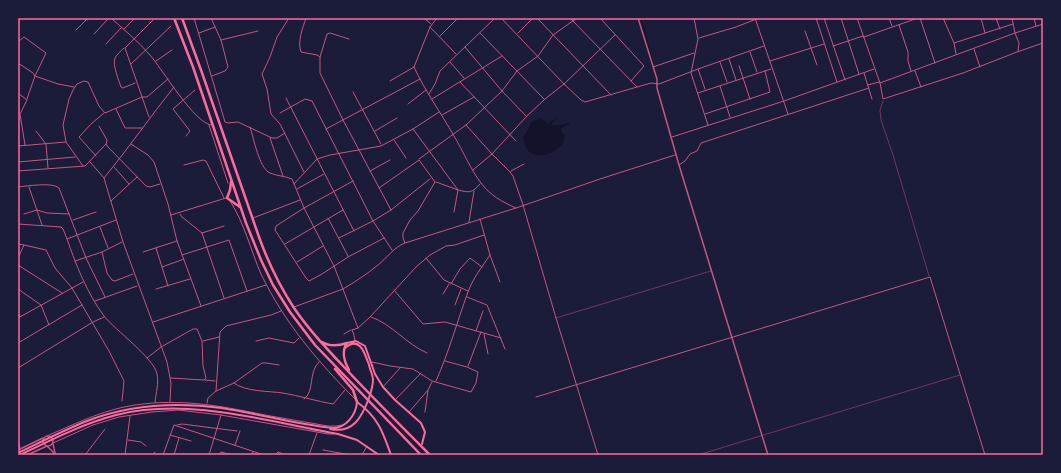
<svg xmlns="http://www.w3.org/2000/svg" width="1061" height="473" viewBox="0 0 1061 473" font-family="Lato,sans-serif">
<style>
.water{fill:#12122b}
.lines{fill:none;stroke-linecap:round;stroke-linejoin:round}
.stream{stroke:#12122b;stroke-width:1}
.service{stroke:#c65784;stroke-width:0.5}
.minor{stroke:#c65784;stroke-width:1}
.tertiary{stroke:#c65784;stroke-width:1.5}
.primary{stroke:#ff6b9d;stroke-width:2}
.motorway{stroke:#ff6b9d;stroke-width:2.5}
.neatline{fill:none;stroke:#ff6b9d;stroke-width:1.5}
</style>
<rect width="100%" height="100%" fill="#1b1b3a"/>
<!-- water -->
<path class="water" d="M542,118V120L547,122V124L557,118L552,123L553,126L570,123V124L561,128V131L565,137C562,152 537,163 527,149C525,146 524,140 523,137L528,130L531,122Z"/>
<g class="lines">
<!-- stream -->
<path class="stream" d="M641,18L654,66"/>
<!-- service -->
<path class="service" d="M883,101L880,110L881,120L893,155L929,276
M556,318L711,271
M698,455L960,375"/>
<!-- minor -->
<path class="minor" d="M111,18C124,30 138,41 149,54C162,68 195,125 212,125
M194,18L225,122L228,123L238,122L272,138H277L285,133
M211,18L221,40L228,67L225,71L212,76
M289,18L277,37L270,57L262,74L267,89L271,114L280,124L304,172
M306,18C303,27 297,42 301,52L317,55L320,57
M424,18L431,24
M501,18L564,84L581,100L585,102L651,83L659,84L698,69L764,46
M537,18L611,95
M570,18L637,87
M600,18L644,66L631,81
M694,18L698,39L691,73L708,125
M755,18L788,114
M816,18L837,82
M824,18L845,80
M841,18L859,74
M857,18L880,83L883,99L963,73L1017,52L1043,43
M889,18L892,26
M920,18L935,63
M943,18L954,43L956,54
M981,18L985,33
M996,18L1000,29
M1012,18L1015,33L1019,43L1018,51
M1034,18L1036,26
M899,25L908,52V61L911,71
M430,27L456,54
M124,29L135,18
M76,30L88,18
M805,31L817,65
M199,33L215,27
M480,33L544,99
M518,33L533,18
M94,34L109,18
M440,36L458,18
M18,37V43
M864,37L918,18
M699,38L736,27L759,18
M349,39L330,33L327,34L320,57V73L343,120L391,210
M221,40L258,31
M19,41L24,37L46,53L35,76L58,84L74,87
M954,43L1013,24
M106,44L121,28
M833,46L863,36
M465,47L502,91L526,116
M124,48C121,51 117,54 115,58C112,64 119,81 121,87L123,88L135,83
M974,49L980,67
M750,52L757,72
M729,59L736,80
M156,61L172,50
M770,61L824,44
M450,62L464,78
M720,62L727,82
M18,63L33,73L35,76L27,99
M131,64L171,26
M739,66L750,99
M414,67C425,91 441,113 454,136C463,151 471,170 481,183C490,195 502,202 516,208
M653,67L694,53
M698,69L705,89
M915,71L921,87
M864,73L872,99
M390,81L414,67L430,27L437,18
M460,82L516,141
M880,83L1015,33L1043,24
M868,85L879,82
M720,86L730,117
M353,92L381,144
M18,93L27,100L20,114L25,145
M698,93L771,69
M429,94L435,84L440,71L495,18
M286,98L354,231
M432,99L502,56
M408,104L426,90
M116,109L125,128H142
M280,113L305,99L312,101L373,221L392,250
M705,114L770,92L765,71
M442,115L474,97
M149,117L125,48L155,18
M209,125L228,183
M466,125L492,154L510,172L513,176L523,205L556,318L598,455
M99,126L107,140L106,144L108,147L146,186L150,187L160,184
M250,127C254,139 259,168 270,173C277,176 285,176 292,179L304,208L334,266L358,328
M326,129L420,79
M413,129L458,190C470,193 472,193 480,184
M36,131L46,144L48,168
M375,131L397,118
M186,136L190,131L173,109L195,90
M672,137L784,101L874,69
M270,138L283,176
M394,140L406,158
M131,144L148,155L154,162L168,204L177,241L201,306
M18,146L66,142
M96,156L79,137L91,124L104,113
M419,159L466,125L502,91L517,71L538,56L553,35L577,18
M18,162L75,157
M90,162L104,178
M184,165L203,160L206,161L224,198
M679,165L685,161L690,154L697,151L701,143L869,88
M83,166L66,142L63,125L69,99L73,90L77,84L84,81L88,82L99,106L105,113L142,97H147L168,79
M114,167L129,184
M473,170L492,154L527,116L545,99L564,84L615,35
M18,171L85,166L106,144
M370,171L390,160
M511,171L524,164
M353,181L304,208L276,226L275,230L306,278L309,281L322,274L348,257L384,238
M436,182L458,190L454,212
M294,184L317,159L330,155L381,146L413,129L439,112
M18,187C27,186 53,182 59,188L86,258L105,297
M29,187L42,225
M297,189L324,174
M111,201L137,177
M230,201C244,222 251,251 261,274C284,322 318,362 355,399
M24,214L37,210L47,213L69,214
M180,214L182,217L202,233L224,298
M171,215L226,198
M18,218V223
M253,218L300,200
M328,218L348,256
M480,219L490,255L500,282
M73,220L96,212
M469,222L474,191
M18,224L61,227L63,229L67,239L116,220
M100,227L108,248
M202,233L224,226
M339,238L373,221L391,210L430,179
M67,239C76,265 87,293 104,316C115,330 154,358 157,374C159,383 156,393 155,402
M405,243L516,208L600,179L675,155
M18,244L24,245L18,258
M285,244L343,210
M24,245L46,250L55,268L72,288L109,351L124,381L122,401
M156,248L168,286
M102,252L107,273L112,280L115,281L133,274
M143,252L177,241
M182,255L229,240L247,291
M426,258L444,280L468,291
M75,261L102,252L122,242
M297,262L323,246
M18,265L62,293
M162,267L184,259
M451,284L460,269L470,258L482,267
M18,289L41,305L49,325
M156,289L190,279
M394,290L423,324L445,322L501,338
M443,294L449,284
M467,297L487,305L505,349
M95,301L137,286
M455,305L461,289
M294,307L343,289C355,282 367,274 378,265C387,258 394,247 405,243L403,238V233L410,220L418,211L435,182L419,160L379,188
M371,317C392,324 406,344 427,353
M18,318L83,282
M153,322L266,285
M476,331L483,311
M344,334L351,330
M484,334L488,354
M203,341L219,337
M256,341L269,338L294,343L299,338
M355,341L354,335L352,330L358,328L370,317L416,267L430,255L446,246L455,245L484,235
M18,343L82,305
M147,358L161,347L193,329H197L202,341L203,366L206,378L204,380L171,378
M372,362L390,366L413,369L432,381L471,392L476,383L478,372L467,367L445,361
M468,366L481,332
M18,368L93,322L104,317
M205,380L215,381
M436,381C449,352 457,322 468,292C473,278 482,267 490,255
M234,383C245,392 270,391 283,393C300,396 316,401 333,404L345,390
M383,387L400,368
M216,391L220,332L226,326L271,315L281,311
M536,397L930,277L985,455
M304,399C315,392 308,372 319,362
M395,400L421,373
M170,402L171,383L167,362L123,242L104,178C128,149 150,117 174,87
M207,403L208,398L216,391L234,383L262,363H266L279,365
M409,412L428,390
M425,412L428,390L432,382
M177,425L182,424L237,431
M170,435L191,441
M47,436C72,425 97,413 124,407C173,397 217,405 265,415C286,419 307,422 328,426H337L342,425
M18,439L20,448
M128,440L141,442L146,446
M53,443L93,425L119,417L152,412L178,410L221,415L328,434H334
M235,445L240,431
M323,450L351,455
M85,455L105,429
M125,455L130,416
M153,455L155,452
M163,455L174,425L261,454L262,455
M174,455L179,438
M209,455L221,415
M219,455L221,452L232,455
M252,455L253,452
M275,455L278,452L286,455
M309,455L317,433
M362,455L367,446"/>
<!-- tertiary -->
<path class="tertiary" d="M638,18L657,79V88L679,165L768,455
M43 441a5 5 0 1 1 10 0a5 5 0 1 1-10 0Z
M53,444L55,453
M18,450L43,438
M27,455L47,446L55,454"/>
<!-- primary -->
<path class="primary" d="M347,343L356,341L365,346L375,374L383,387L395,400L421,423L425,432L422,444
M330,429C353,434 362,417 369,398C371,392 373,386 373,380C373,375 370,370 369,365C365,354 360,335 345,348
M18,453C41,442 64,430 87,421C131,404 176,402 222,408C259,414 296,424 333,428C346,428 356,415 357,402C378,417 383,432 391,455
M20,455C51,440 82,424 116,415C190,397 265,421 338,434L357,440L379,455"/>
<!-- motorway -->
<path class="motorway" d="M174,18L193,67L246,223L261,260L273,285L290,312L315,345L421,455
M182,18L201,70L259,237C268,262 279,285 294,308C309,330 327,349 345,368C373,398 401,426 430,455
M231,182L230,190L227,198L240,207
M322,342C330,347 338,346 347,343
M347,343C341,352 344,361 349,370
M335,369L353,390L357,402"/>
</g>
<!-- border -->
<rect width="1061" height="473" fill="none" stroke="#1b1b3a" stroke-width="38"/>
<rect x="19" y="19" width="1023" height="435" class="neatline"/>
</svg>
